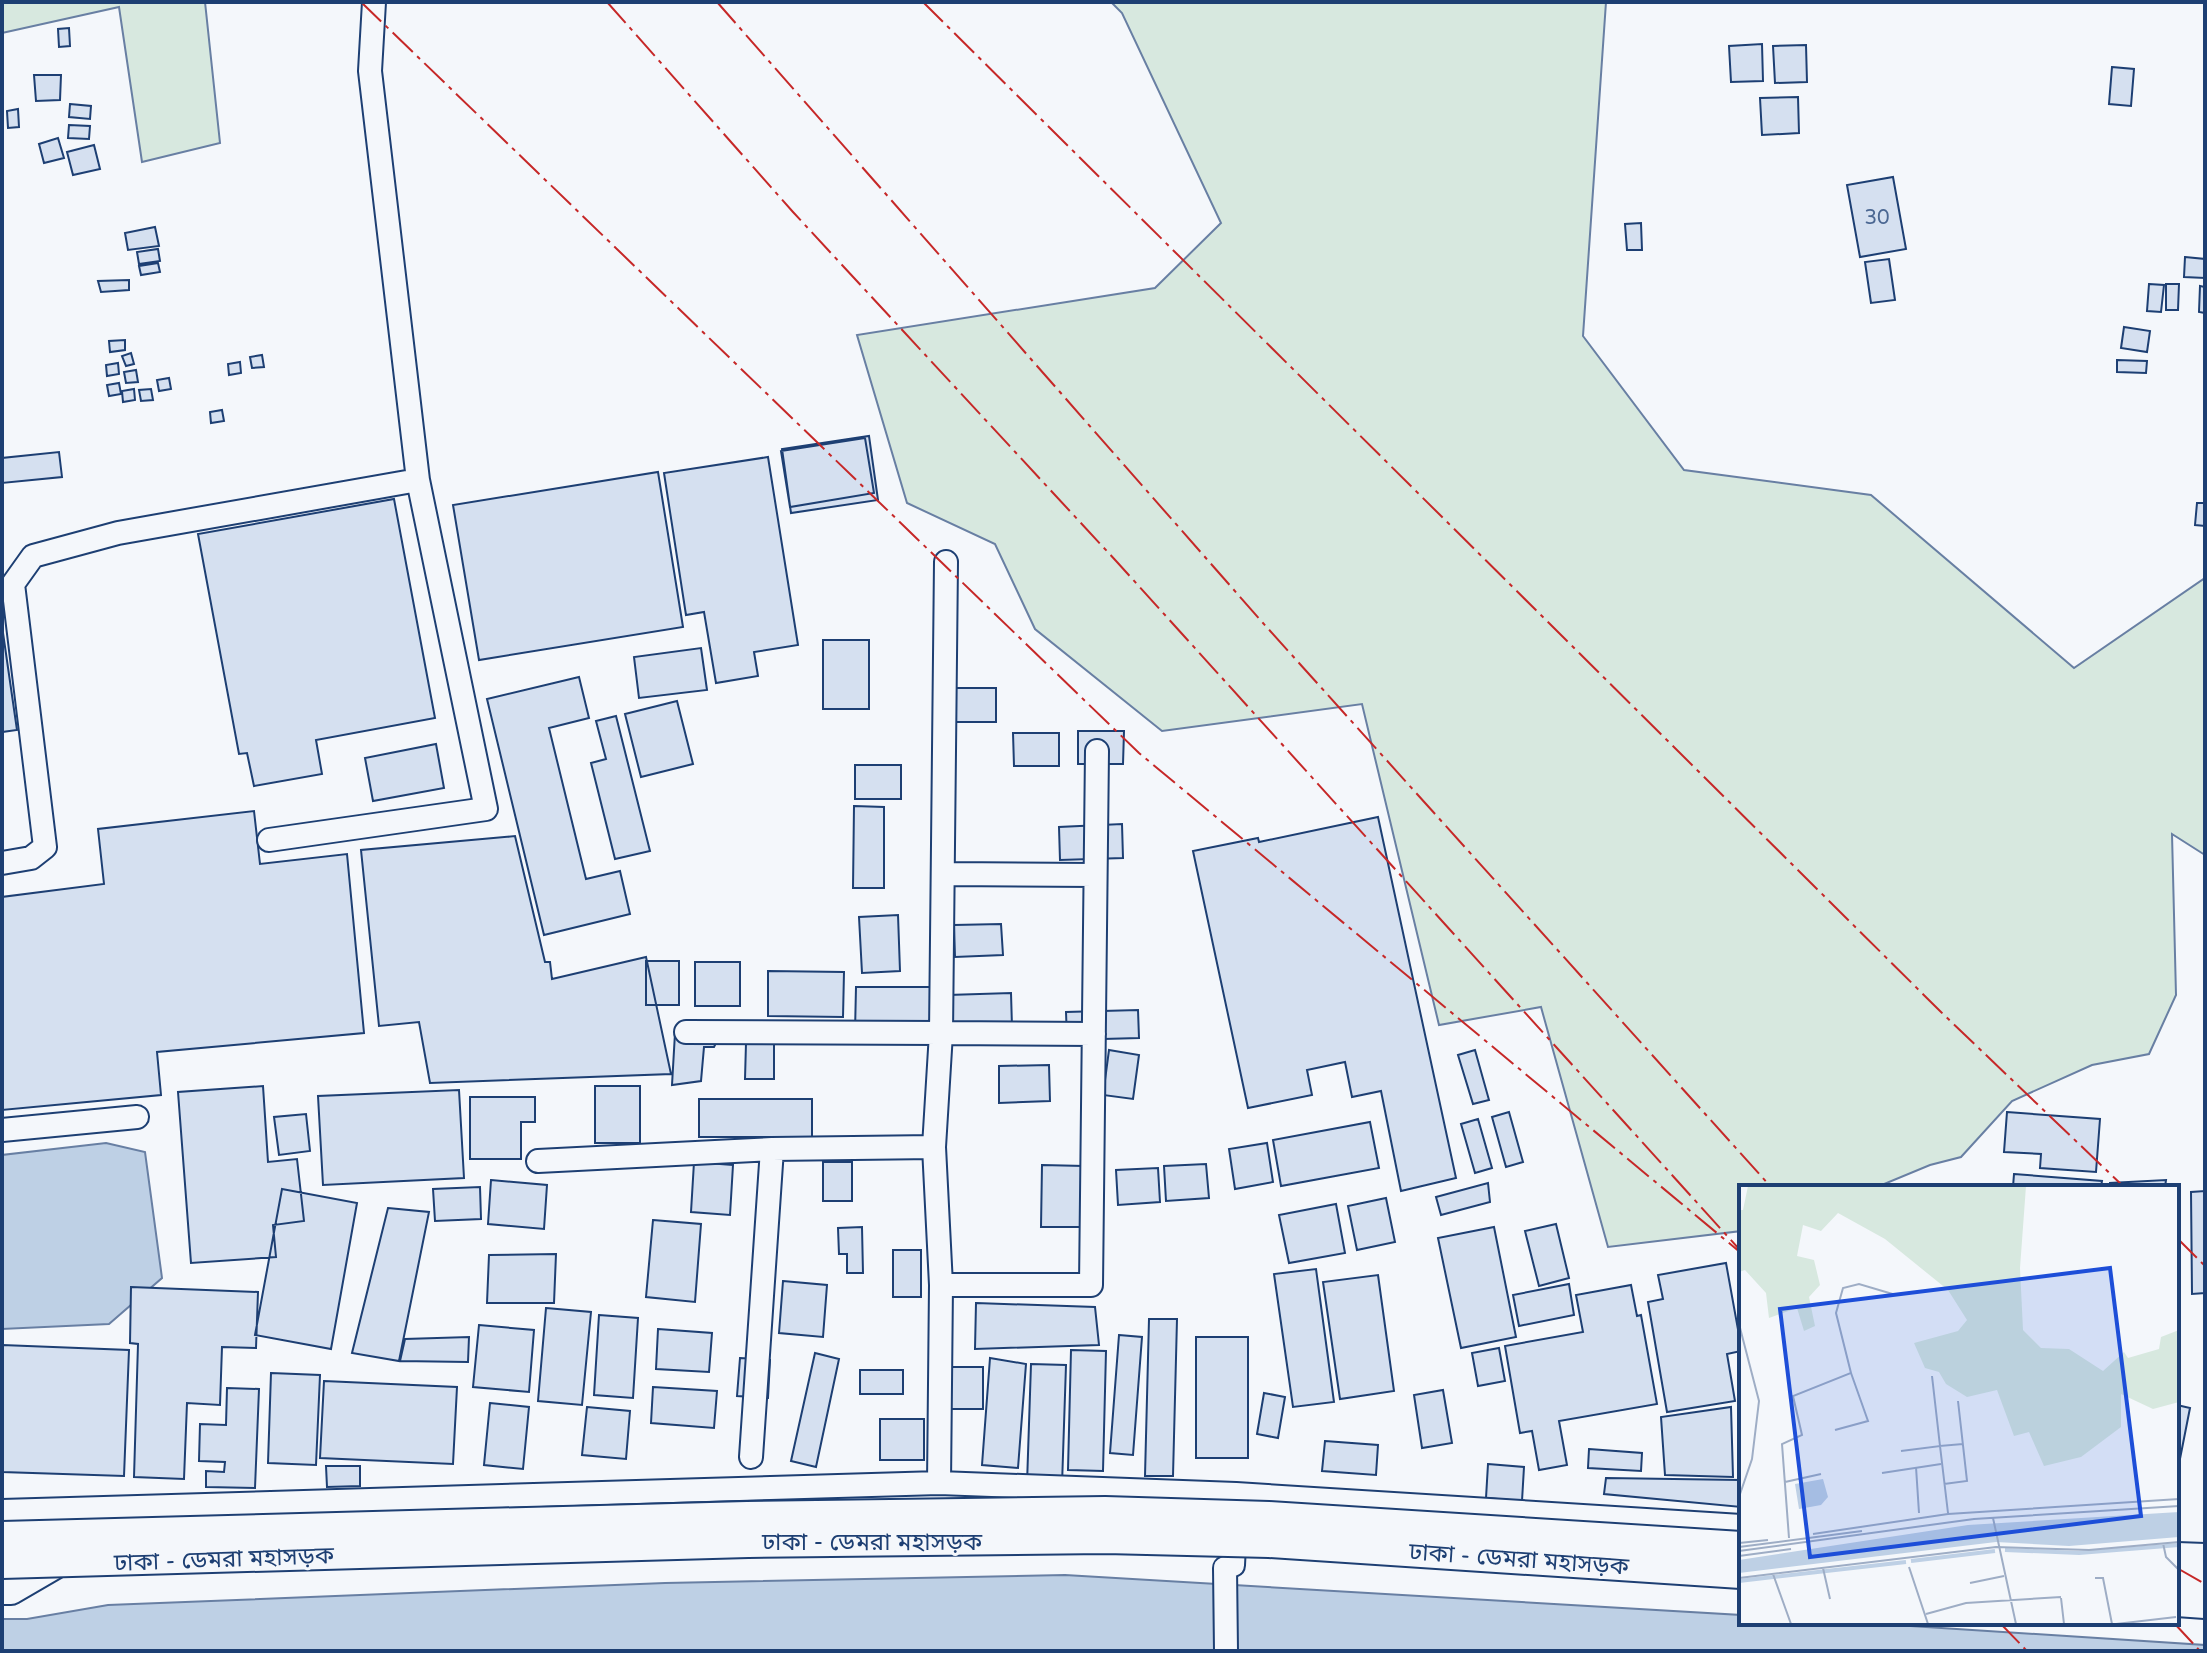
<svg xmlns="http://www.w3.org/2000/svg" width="2207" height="1653" viewBox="0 0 2207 1653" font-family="'Varela Round','Noto Sans Bengali',sans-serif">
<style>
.green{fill:#d7e8df;stroke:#687fa3;stroke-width:2}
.water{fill:#bed0e5;stroke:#687fa3;stroke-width:2}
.building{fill:#d5e0f0;stroke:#1d3f73;stroke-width:2}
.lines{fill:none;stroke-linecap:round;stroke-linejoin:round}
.minor-casing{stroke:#1d3f73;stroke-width:26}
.major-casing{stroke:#1d3f73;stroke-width:32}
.minor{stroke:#f4f7fb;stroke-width:22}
.major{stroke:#f4f7fb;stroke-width:28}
.major-bridge-casing{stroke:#1d3f73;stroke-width:32;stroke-linecap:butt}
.major-bridge{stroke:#f4f7fb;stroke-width:28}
.power{stroke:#c62828;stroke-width:2;stroke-dasharray:28 6 4 6;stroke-linecap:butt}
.labels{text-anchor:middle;stroke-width:6;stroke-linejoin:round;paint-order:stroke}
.number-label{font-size:20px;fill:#4b6792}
.street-label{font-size:24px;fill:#1d3f73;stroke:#f4f7fb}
.inset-river{fill:none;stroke:#bed0e5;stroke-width:4}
.inset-road{fill:none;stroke:#9eadc5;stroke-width:2}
.view{fill:#1d4ed8;fill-opacity:0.15;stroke:#1d4ed8;stroke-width:4}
.inset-edge{fill:none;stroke:#1d3f73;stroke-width:4}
</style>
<rect width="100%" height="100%" fill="#f4f7fb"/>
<!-- green -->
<path class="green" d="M2,2H205L220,143L142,162L119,7L2,33Z
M1111,2H1606L1583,336L1684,470L1871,495L2074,668L2205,578V855L2172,834L2176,995L2149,1054L2092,1065L2012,1101L1961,1157L1930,1165L1877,1187H1741V1231L1608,1247L1541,1007L1439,1025L1362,704L1162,731L1035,629L995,544L907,503L857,335L1155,288L1221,223L1122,13Z"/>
<!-- water -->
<path class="water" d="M106,1143L145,1152L162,1278L109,1324L2,1329V1155Z
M1065,1575L1741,1615V1623H1864L2205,1645V1651H2V1619H27L108,1605L665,1583Z"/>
<!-- building -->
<path class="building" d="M69,28L70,46L59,47L58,29Z
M1762,44L1763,81L1731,82L1729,46Z
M1806,45L1807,82L1775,83L1773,46Z
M2112,67L2134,69L2131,106L2109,104Z
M34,75H61L60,100L36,101Z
M1798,97L1799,133L1762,135L1760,98Z
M70,104L91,106L90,119L69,117Z
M18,109L19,127L8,128L7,111Z
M69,125L90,126L89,139L68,138Z
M58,138L64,158L44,163L39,144Z
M94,145L100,169L73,175L67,152Z
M1893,177L1906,249L1860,257L1847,185Z
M1641,223L1642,250H1627L1625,224Z
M155,227L159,246L128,250L125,233Z
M158,249L160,261L139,264L137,252Z
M2185,257L2205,259V278L2184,277Z
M1889,259L1895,300L1871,303L1865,262Z
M158,263L160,272L141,275L139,266Z
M129,280V290L101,292L98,281Z
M2149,284L2164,285L2161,312L2147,311Z
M2166,284H2179L2178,310H2166Z
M2200,286L2205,287V313L2199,312Z
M2124,327L2150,331L2147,352L2121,348Z
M125,340V350L110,352L109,341Z
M131,353L134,364L126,366L122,356Z
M262,355L264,367L252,368L250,357Z
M2117,360L2147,361L2146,373L2117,372Z
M240,362L241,373L229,375L228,364Z
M118,363L119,374L107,376L106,365Z
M136,370L138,382L126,383L124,372Z
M169,378L171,389L159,391L157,380Z
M119,383L121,394L109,396L107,385Z
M134,389L135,400L123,402L122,391Z
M151,389L153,400L141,401L139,390Z
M222,410L224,421L211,423L210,412Z
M869,436L878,500L791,513L782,449Z
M865,438L874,493L790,507L781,451Z
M59,452L62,477L2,483V458Z
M768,457L798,645L754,652L758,676L716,683L704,612L686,615L664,473Z
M658,472L683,627L479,660L453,505Z
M394,499L435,718L316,740L322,774L254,786L247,753L239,754L198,534Z
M2197,503H2205V526L2195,525Z
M2,626L17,730L2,732Z
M823,640H869V709H823Z
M701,648L707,690L639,698L634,657Z
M579,677L589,718L549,728L586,879L620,871L630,914L544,935L487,699Z
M950,688H996V722H950Z
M677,701L693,764L641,777L625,714Z
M616,716L650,851L615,859L591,763L606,759L596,721Z
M1078,731H1124L1123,764H1078Z
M1013,733H1059V766H1014Z
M436,744L444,788L373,801L365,758Z
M855,765H901V799H855Z
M854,806L884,807V888H853Z
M254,811L260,864L347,854L364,1033L157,1052L161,1095L2,1110V897L104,884L98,829Z
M1378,817L1456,1178L1401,1191L1381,1091L1352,1097L1345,1062L1307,1070L1312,1095L1248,1108L1193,851L1258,838L1259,842Z
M1122,824L1123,858L1060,860L1059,827Z
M515,836L545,962H550L552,979L646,957L671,1074L430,1083L419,1022L379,1026L361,850Z
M898,915L900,971L862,973L859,917Z
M1001,924L1003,955L955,957L954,925Z
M646,961H679V1005H646Z
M695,962H740V1006H695Z
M768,971L844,972L843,1017L768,1016Z
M856,987H931V1032H855Z
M1011,993L1012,1027L949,1029L948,995Z
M1138,1010L1139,1038L1067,1040L1066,1012Z
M690,1025L718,1039L714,1047H704L701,1081L672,1085L675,1033Z
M774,1042V1079H745L746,1043Z
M1109,1050L1139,1055L1133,1099L1103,1095Z
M1475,1050L1489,1100L1473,1104L1458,1055Z
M1049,1065L1050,1101L999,1103V1066Z
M263,1086L268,1162L297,1159L304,1221L273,1225L276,1257L191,1263L178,1092Z
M595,1086H640V1143H595Z
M459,1090L464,1178L323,1185L318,1096Z
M470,1097H535V1122H521V1159H470Z
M699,1099H812V1137H699Z
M1509,1112L1523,1162L1506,1167L1492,1117Z
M2007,1112L2100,1119L2096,1172L2040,1168L2041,1154L2004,1152Z
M306,1114L310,1151L279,1155L274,1117Z
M1478,1119L1492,1168L1475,1173L1461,1124Z
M1370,1122L1379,1168L1281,1186L1273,1140Z
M1267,1143L1273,1182L1235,1189L1229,1149Z
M694,1162L733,1165L730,1215L691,1212Z
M823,1162H852V1201H823Z
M1206,1164L1209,1198L1166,1201L1164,1166Z
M1042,1165L1084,1166L1085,1227H1041Z
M1158,1168L1160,1202L1118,1205L1116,1170Z
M2014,1174L2102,1181L2101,1187H2013Z
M491,1180L547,1185L544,1229L488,1224Z
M2166,1180L2165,1187H2110V1183Z
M1488,1183L1490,1202L1441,1215L1436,1197Z
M480,1187L481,1219L435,1221L433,1189Z
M282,1189L357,1203L331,1349L255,1335Z
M2205,1191V1293L2192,1294L2191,1192Z
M1386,1198L1395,1242L1357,1250L1348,1206Z
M1336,1204L1345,1253L1289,1263L1279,1215Z
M388,1208L429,1212L399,1361L352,1353Z
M653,1220L701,1224L695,1302L646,1297Z
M1556,1224L1569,1278L1539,1286L1525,1231Z
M862,1227L863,1273H847V1254H839L838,1228Z
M1494,1227L1516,1337L1461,1348L1438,1238Z
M893,1250H921V1297H893Z
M556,1254L554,1303H487L489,1255Z
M1726,1263L1741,1346V1351L1727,1354L1735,1401L1667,1412L1648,1302L1663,1299L1658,1275Z
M1316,1269L1334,1402L1293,1407L1274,1274Z
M1378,1275L1394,1391L1340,1399L1323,1282Z
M783,1281L827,1285L823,1337L779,1333Z
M1569,1284L1574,1315L1519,1326L1513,1295Z
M1631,1285L1637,1316L1641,1315L1657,1404L1559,1421L1567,1465L1539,1470L1532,1431L1520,1433L1505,1346L1583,1332L1576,1295Z
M131,1287L258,1292L256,1348L222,1347L220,1405L187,1403L184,1479L134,1477L138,1344L130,1343Z
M976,1303L1095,1307L1099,1345L975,1349Z
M546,1308L591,1312L582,1405L538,1401Z
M599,1315L638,1318L633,1398L594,1395Z
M1149,1319H1177L1173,1476H1145Z
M479,1325L534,1330L529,1392L473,1387Z
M658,1329L712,1333L709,1372L656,1369Z
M1119,1335L1142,1337L1133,1455L1110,1453Z
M469,1337L468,1362L400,1361L405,1339Z
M1196,1337H1248V1458H1196Z
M2,1345L129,1350L124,1476L2,1472Z
M1499,1348L1505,1381L1478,1386L1472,1353Z
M1071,1350L1106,1351L1103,1471L1068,1470Z
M815,1353L839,1359L816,1467L791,1461Z
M740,1358L770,1360L768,1398L737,1396Z
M990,1358L1026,1364L1018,1468L982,1465Z
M1031,1364L1066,1365L1062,1485L1027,1484Z
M948,1367H983V1409H948Z
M860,1370H903V1394H860Z
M271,1373L320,1375L316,1465L268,1463Z
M324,1381L457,1387L453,1464L320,1458Z
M653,1387L717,1391L714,1428L651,1423Z
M227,1388L259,1389L255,1488L206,1487V1471L224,1472L225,1462L199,1461L200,1424L226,1425Z
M1443,1390L1452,1443L1422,1448L1414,1395Z
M1264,1393L1285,1397L1278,1438L1257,1434Z
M490,1403L529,1407L523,1469L484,1465Z
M2177,1405L2190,1408L2177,1474Z
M587,1407L630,1411L626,1459L582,1455Z
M1731,1407L1733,1477L1665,1475L1661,1417Z
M880,1419H924V1460H880Z
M1325,1441L1378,1445L1376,1475L1322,1471Z
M1589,1449L1642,1453L1641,1471L1588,1468Z
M1488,1464L1524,1467L1522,1501L1486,1498Z
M326,1466H360V1486L327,1487Z
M1606,1478L1741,1480V1507L1604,1494Z"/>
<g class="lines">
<!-- minor casing -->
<g class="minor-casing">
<path id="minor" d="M946,562L941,1033L1094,1034
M269,840L486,809L418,480
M2,863L31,858L45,847L13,584L33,556L118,533L418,480L370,71L374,2
M945,874L1095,875
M686,1032L941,1033L934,1147L941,1285L939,1483
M2,1130L137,1117
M538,1161L772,1149L934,1147
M941,1285H1091L1097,751
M751,1457L772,1149
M2,1511L939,1483L1236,1494L1741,1526
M2177,1554L2205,1555
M1226,1651L1225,1568L1233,1565L1235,1525"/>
</g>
<!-- major casing -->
<g class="major-casing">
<path id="major" d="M2177,1575L2205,1576
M2,1590H11L54,1565
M2177,1602L2205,1604"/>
</g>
<!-- minor -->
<use href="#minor" class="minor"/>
<!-- major -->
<use href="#major" class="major"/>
<!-- major-bridge casing -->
<g class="major-bridge-casing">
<path id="major-bridge" d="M2,1536L747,1516L1105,1511L1269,1516L1741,1546
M2,1564L748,1543L1106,1539L1269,1543L1741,1574"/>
</g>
<!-- major-bridge -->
<use href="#major-bridge" class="major-bridge"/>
<!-- power -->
<path class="power" d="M361,2L1139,753L1741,1253
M607,2L793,212L1117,562L1739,1249
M717,2L1263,623L1771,1187
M923,2L1941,1012L2124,1187
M2177,1238L2205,1266
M2177,1568L2205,1584
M2000,1623L2027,1651
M2174,1623L2200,1651"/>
</g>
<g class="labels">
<!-- number labels -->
<g class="number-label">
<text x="1877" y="224">30</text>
</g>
<!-- street labels -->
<g class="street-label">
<text x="872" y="1550">ঢাকা - ডেমরা মহাসড়ক</text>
<text transform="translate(224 1559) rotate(-2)" y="8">ঢাকা - ডেমরা মহাসড়ক</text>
<text transform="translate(1519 1559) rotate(4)" y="8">ঢাকা - ডেমরা মহাসড়ক</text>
</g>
</g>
<!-- overview -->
<g transform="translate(1739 1185)">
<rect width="440" height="440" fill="#f4f7fb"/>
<path d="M9,1H287L281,83L284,145L302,163L330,164L364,186L385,167L389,173L420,164L422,152L440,145V217L414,224L382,209V242L342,272L305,281L290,247L275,251L258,205L228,212L207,199L200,187L186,183L175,158L219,146L228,135L209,105L146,54L99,28L82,46L64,40L58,71L75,75L81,100L70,112L76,141L65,146L58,123L30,133L27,108L6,85L0,87V25H4Z" fill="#d7e8df"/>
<path d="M84,294L89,312L82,320L60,324L56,299ZM440,327V352L330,361L257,357L0,388V375L229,340Z" fill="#bed0e5"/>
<path class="inset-river" d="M266,365L340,368L440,360M172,376L256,366M0,396L167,377"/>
<path class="inset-road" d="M0,139L20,216L13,274L0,312M193,191L201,261L224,259M96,245L129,236L112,188M162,266L201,261L209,328M177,282L180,328M143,288L202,279M46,297L82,289M205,299L228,296L219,216M254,333L277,439M74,349L209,329L440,314M50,353L43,259L63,250L54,211L112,188L97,128L104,103L120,99L157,110M0,358L29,355M424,358L427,372L440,385M0,362L123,346M0,366L235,334L440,321M0,371L52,364M170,382L189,439M84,383L91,414M34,389L52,439M0,393L257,362L350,365L440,357M356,393H364L373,439M231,398L265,391M322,413L325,439M187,429L227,418L322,412M377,439L437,432"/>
<path class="view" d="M371,83L402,331L71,372L41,124Z"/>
<rect width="440" height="440" class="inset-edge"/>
</g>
<!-- border -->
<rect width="2207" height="1653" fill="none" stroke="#1d3f73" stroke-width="8"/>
</svg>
